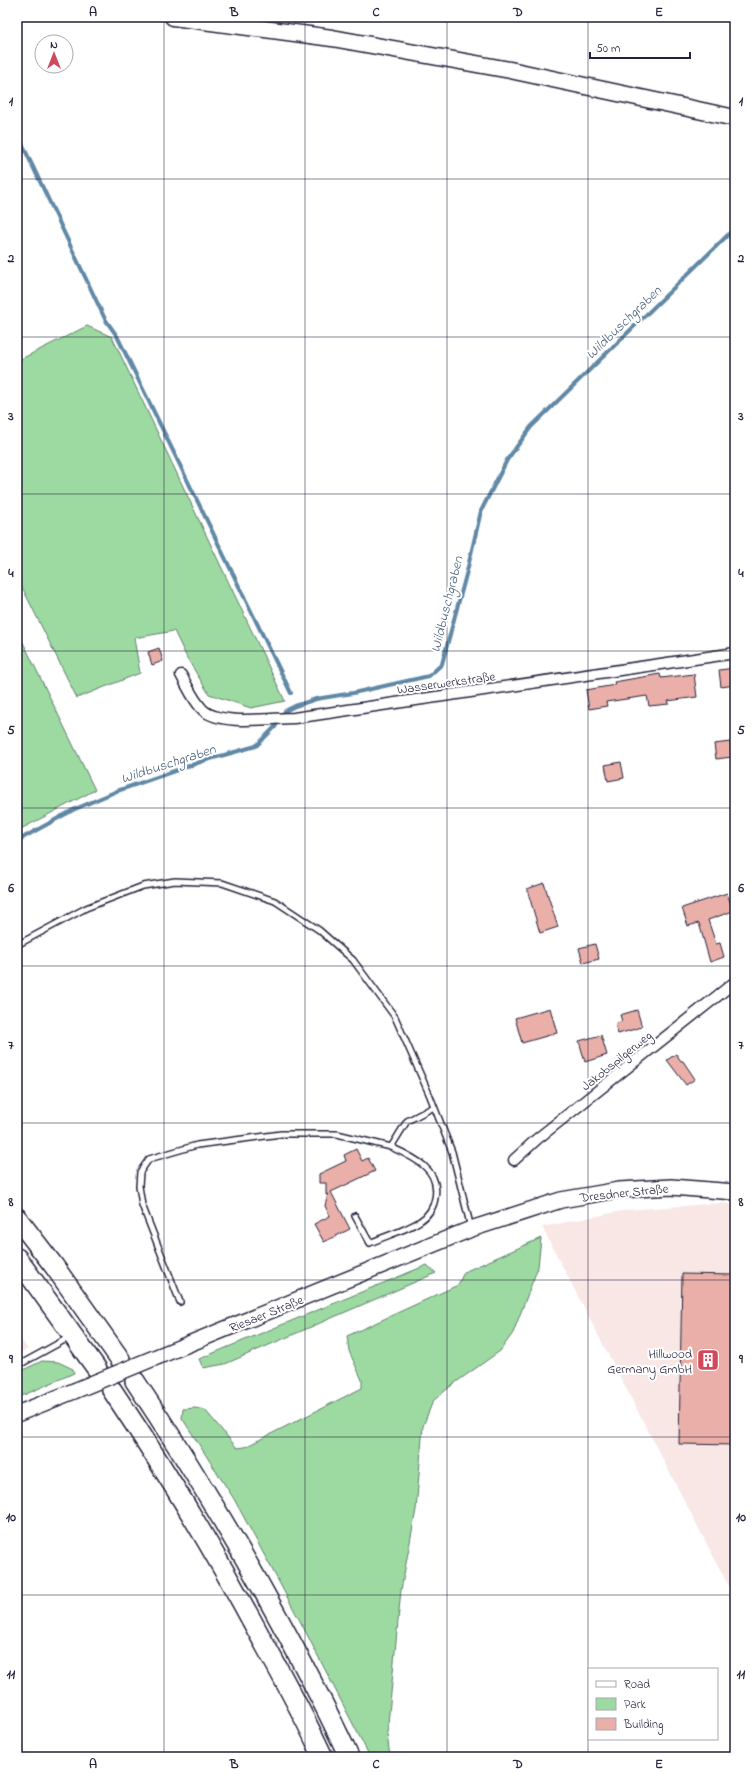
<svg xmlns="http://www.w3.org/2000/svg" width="752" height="1774" viewBox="0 0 752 1774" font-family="'Indie Flower',sans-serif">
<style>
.built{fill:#f8e7e5}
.green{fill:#9ddaa1;stroke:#607e6e}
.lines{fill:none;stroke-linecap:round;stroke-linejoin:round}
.stream{stroke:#6188a5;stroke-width:4}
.building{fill:#e9afa8;stroke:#22223b}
.service-casing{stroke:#22223b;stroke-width:8}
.minor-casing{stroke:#22223b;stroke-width:13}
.secondary-casing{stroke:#22223b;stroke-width:18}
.primary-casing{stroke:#22223b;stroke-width:19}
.motorway-casing{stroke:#22223b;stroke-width:22}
.service{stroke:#fff;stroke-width:5}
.minor{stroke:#fff;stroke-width:10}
.secondary{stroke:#fff;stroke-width:15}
.primary{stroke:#fff;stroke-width:16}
.motorway{stroke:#fff;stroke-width:19}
.secondary-bridge-casing{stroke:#22223b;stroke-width:18;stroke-linecap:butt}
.secondary-bridge{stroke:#fff;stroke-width:15}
.grid{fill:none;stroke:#22223b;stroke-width:1;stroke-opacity:0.55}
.labels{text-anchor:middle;stroke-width:4;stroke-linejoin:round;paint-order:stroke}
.street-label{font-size:13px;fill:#22223b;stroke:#fff}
.poi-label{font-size:13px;fill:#22223b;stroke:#fff;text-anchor:end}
.water-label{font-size:14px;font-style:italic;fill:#475e79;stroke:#fff}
.neatline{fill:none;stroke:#22223b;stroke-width:1.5}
.grid-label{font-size:13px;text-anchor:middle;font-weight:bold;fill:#22223b}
</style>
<rect width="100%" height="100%" fill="#fff"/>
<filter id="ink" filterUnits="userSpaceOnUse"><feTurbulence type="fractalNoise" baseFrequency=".025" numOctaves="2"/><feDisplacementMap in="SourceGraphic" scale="8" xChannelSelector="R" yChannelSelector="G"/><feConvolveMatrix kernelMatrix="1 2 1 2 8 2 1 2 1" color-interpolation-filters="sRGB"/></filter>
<g filter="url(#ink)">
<!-- built -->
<path class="built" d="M722,1203L735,1205V1598L542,1227L627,1210Z
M17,1334L28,1349L17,1354Z"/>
<!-- green -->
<path class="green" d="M87,326L112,337L285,701L251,708L209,694L187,658L174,631L134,638L140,673L77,698L17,577V361Z
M17,630L95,790L17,831Z
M541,1238L538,1267L513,1333L500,1351L452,1385L433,1401L423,1426L416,1510L401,1590L387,1734L390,1757H370L299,1619L234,1499L182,1418L183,1409L195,1408L205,1410L237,1448L245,1447L362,1388V1380L349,1351L347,1336L458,1285L464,1272Z
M427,1265L436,1273L225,1364L203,1368L199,1359Z
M42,1361L58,1362L73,1369L74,1373L17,1398V1373Z"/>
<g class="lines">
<!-- stream -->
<path class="stream" d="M17,133L105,319L117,336L291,693
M17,841L73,810L117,791L203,761L256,746L275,727L285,711L295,706L316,699L353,693L429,676L442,664L467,571L481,511L507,460L531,427L735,228"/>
</g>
<!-- building -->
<path class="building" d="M159,648L163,661L152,665L148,652Z
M735,668V685L721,687L719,670Z
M660,674L661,678L694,674L697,697L668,701L669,704L649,706L647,696L606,702L607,706L589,709L586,690L615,685L614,682Z
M730,742L732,757L716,759L714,744Z
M621,762L624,778L608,781L605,765Z
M544,883L558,927L540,933L527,889Z
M727,893L733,911L708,920L716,944L720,943L724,957L710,962L699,923L688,926L682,908Z
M595,944L599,959L583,963L579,948Z
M550,1008L557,1033L522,1043L515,1018Z
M637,1010L642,1027L618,1034L615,1024L622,1021L620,1015Z
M601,1035L607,1055L585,1062L579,1041Z
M676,1054L681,1061H683L695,1079L686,1085L667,1060Z
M356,1149L362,1161L368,1158L375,1171L331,1192L350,1229L324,1242L314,1224L330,1216L325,1206L328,1194L326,1195V1183H319V1174L346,1161L344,1155Z
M682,1274L735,1275V1445L679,1444Z"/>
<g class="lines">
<!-- service casing -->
<g class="service-casing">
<path id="service" d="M17,945L86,908L143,886L175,881L222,883L275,901L319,930L353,960L395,1017L430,1096L452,1152L471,1228
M355,1216L370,1243C385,1236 407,1230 420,1221C428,1216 434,1207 435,1198C441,1169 413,1157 391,1147L407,1121L434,1107
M180,1302L142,1205L139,1186L140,1172L149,1159L197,1145L281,1134H337L391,1147
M17,1366L70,1337"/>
</g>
<!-- minor casing -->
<g class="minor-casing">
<path id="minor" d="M181,675C188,687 193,700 203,710C221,726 271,718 294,718L735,653
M514,1160L537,1139L735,982"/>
</g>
<!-- secondary casing -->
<g class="secondary-casing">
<path id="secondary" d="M159,1356L471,1229L561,1200L619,1190L671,1187L735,1192
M17,1414L74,1391"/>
</g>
<!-- primary casing -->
<g class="primary-casing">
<path id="primary" d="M173,17L332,38L510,70L735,118"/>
</g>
<!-- motorway casing -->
<g class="motorway-casing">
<path id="motorway" d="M17,1218L54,1266L120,1359
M17,1258L97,1369
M135,1381C183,1453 228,1527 270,1603C298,1654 325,1705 349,1757
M112,1390C165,1469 214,1550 259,1634C281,1674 304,1715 323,1757"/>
</g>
<!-- service -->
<use href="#service" class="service"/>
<!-- minor -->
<use href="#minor" class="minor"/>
<!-- secondary -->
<use href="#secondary" class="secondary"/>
<!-- primary -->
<use href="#primary" class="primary"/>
<!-- motorway -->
<use href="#motorway" class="motorway"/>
<!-- secondary-bridge casing -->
<g class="secondary-bridge-casing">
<path id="secondary-bridge" d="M74,1391L159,1356"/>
</g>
<!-- secondary-bridge -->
<use href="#secondary-bridge" class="secondary-bridge"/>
</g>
</g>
<!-- grid -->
<path class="grid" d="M164,17V1757M305,17V1757M447,17V1757M588,17V1757M17,179H735M17,337H735M17,494H735M17,651H735M17,808H735M17,966H735M17,1123H735M17,1280H735M17,1437H735M17,1595H735"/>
<!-- icons -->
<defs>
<g id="building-square" transform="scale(1.15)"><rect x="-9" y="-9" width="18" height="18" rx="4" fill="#d1495b" stroke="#fff"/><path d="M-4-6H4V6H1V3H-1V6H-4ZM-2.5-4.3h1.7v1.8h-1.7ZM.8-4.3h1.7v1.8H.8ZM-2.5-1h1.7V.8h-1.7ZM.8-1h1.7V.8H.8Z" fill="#fff"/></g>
</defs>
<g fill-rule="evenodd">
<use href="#building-square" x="708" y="1360"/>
</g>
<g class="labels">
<!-- street labels -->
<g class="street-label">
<text transform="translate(446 682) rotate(-8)" y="5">Wasserwerkstraße</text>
<text transform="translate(616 1060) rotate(-39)" y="5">Jakobspilgerweg</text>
<text transform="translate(624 1192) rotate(-6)" y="5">Dresdner Straße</text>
<text transform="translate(266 1313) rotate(-22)" y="5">Riesaer Straße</text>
</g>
<!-- poi labels -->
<g class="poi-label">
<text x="692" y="1358">Hillwood<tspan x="692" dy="15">Germany GmbH</tspan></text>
</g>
<!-- water labels -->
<g class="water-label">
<text transform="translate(623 322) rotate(-44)" y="5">Wildbuschgraben</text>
<text transform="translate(446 604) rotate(-76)" y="5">Wildbuschgraben</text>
<text transform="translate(168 763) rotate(-18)" y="5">Wildbuschgraben</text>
</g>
</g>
<!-- margin -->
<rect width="752" height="1774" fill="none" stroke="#fff" stroke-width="44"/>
<!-- legend -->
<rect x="588" y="1668" width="130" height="72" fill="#ffffff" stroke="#a7a7b1"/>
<rect x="596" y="1681" width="20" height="6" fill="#ffffff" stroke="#a7a7b1"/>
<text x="624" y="1688" font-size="12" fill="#22223b">Road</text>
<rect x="596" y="1698" width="20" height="12" fill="#9ddaa1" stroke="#a7a7b1"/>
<text x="624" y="1708" font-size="12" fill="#22223b">Park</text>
<rect x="596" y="1718" width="20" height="12" fill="#e9afa8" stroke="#a7a7b1"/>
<text x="624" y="1728" font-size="12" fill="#22223b">Building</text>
<!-- north arrow -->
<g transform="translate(54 54)"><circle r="19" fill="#ffffff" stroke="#a7a7b1"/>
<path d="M0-3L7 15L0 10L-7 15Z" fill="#d1495b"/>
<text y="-6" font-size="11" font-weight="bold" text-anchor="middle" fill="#22223b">N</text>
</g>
<!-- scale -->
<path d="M590 52v6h100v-6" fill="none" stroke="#22223b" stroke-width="2"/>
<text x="596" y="52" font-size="12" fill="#22223b" stroke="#ffffff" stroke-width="3" paint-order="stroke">50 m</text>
<rect x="22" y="22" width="708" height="1730" class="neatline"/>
<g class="grid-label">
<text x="93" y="16">A</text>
<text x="234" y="16">B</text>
<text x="376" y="16">C</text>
<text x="518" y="16">D</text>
<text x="659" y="16">E</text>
<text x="11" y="105">1</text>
<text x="741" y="105">1</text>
<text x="11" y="262">2</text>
<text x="741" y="262">2</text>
<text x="11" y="420">3</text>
<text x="741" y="420">3</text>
<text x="11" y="577">4</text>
<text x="741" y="577">4</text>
<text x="11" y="734">5</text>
<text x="741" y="734">5</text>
<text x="11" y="892">6</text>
<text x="741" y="892">6</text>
<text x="11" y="1049">7</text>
<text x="741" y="1049">7</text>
<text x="11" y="1206">8</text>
<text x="741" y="1206">8</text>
<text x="11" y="1363">9</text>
<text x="741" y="1363">9</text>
<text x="11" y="1521">10</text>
<text x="741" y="1521">10</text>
<text x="11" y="1678">11</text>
<text x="741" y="1678">11</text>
<text x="93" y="1768">A</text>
<text x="234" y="1768">B</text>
<text x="376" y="1768">C</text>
<text x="518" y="1768">D</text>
<text x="659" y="1768">E</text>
</g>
</svg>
